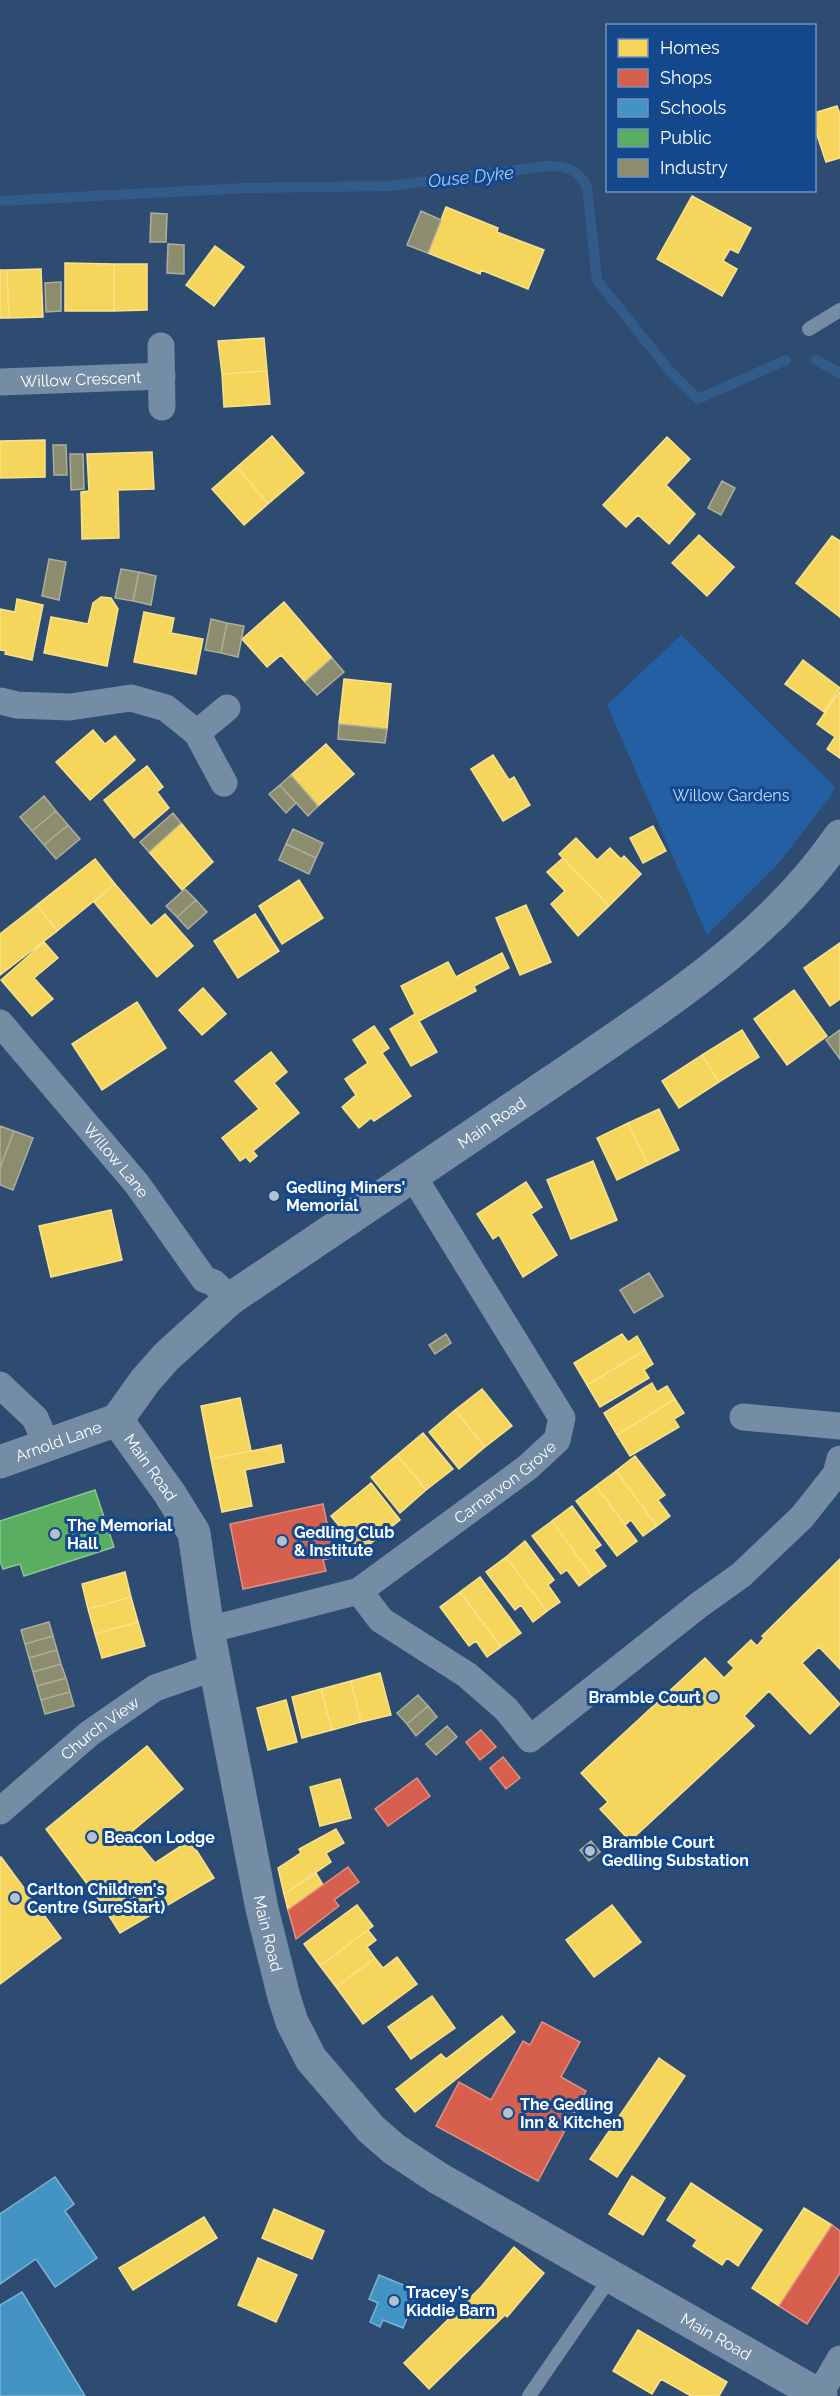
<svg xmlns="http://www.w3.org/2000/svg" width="840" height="2396" viewBox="0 0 840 2396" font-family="Raleway,sans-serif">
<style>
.green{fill:#255fa3}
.homes{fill:#f6d55c;stroke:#f9e28d;stroke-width:1.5}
.shops{fill:#d6604d;stroke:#e29082;stroke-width:1.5}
.schools{fill:#4393c3;stroke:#7bb3d5;stroke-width:1.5}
.public{fill:#5aae61;stroke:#8cc690;stroke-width:1.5}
.industry{fill:#8c8c6e;stroke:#aeae9a;stroke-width:1.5}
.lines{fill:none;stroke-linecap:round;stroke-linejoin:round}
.stream{stroke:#335b8a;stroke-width:10}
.service{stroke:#758ca5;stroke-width:14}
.minor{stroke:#758ca5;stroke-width:27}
.tertiary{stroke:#758ca5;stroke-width:33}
.poi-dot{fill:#b6c0cd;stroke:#13488c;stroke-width:2}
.labels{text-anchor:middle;stroke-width:6;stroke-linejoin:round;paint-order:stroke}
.street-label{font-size:16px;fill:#fff;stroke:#13488c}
.park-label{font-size:16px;fill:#c2dcfc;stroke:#13488c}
.poi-label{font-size:16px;font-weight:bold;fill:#fff;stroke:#13488c;text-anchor:start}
.water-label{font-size:18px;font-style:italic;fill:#a7ccf8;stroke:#13488c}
</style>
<rect width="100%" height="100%" fill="#2e4c71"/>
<!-- green -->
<path class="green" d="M681,635L835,787L830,797L778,864L707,935L607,705Z"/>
<!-- homes -->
<path class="homes" d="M837,106L840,114V158L826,162L814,126V113Z
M692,196L751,228L738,253L730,249L723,261L737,269L722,296L657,259Z
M446,207L498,228L497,232L544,250L528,289L481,270L480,274L428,253Z
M215,246L244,267L214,306L186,285Z
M65,263L114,264V311H65Z
M114,264H147V310L114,311Z
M41,269L43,317L9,318L7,270Z
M0,270H7L9,318H0Z
M264,338L267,371L222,374L218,341Z
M267,371L270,404L224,407L222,374Z
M272,436L304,473L268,504L237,467Z
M667,437L690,459L666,485L695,514L669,544L638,515L626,527L603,505Z
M45,440V477L0,478V441Z
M152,452L154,489L118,490L119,538L82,539L81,492L89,491L87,454Z
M237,467L268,504L244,525L212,489Z
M699,535L734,567L707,596L672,563Z
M832,536L840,541V617L796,583Z
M101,597L111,598L118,609L107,666L44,653L51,617L88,624L93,603Z
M17,599L43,605L32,660L5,654L6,651L0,650V609L15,612Z
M284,602L332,658L305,682L281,655L267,667L242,639Z
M144,612L174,618L171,633L203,639L196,674L134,662Z
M803,660L840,688L824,712L785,684Z
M344,679L391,684L387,729L339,724Z
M840,691V758L827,749L835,737L817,724Z
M93,730L105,744L115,736L135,760L90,800L56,762Z
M326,744L354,774L318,806L291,775Z
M493,755L509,780L514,777L530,805L503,821L471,769Z
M147,766L163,787L157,792L169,808L134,838L104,800Z
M181,823L213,862L182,890L149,852Z
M653,826L666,851L643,863L630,838Z
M576,838L597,860L610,848L621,859L624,856L641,874L609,906L559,854Z
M563,858L609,906L578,936L551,904L565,891L547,872Z
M95,859L115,884L57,931L37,905Z
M299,880L323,918L282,944L259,906Z
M115,884L151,926L165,914L193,946L157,977L94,902Z
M37,905L57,931L0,975V934Z
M526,905L551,962L520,975L496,918Z
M255,914L279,951L238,978L214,941Z
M44,942L58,958L34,978L53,999L32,1016L1,980Z
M840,943V999L830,1006L804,968Z
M502,953L509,968L474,986L476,991L419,1021L437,1052L411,1066L390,1029L415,1014L401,986L448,962L456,977Z
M203,988L226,1014L202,1035L179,1010Z
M794,990L827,1036L787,1065L754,1019Z
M137,1002L166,1048L102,1090L72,1044Z
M374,1026L389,1048L382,1053L411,1096L374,1121L371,1118L359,1128L342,1107L356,1095L345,1079L368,1063L353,1040Z
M742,1030L759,1057L719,1082L702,1055Z
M271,1052L287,1072L274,1083L299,1113L253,1151L257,1156L250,1162L246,1157L240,1161L222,1138L259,1109L235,1081Z
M702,1055L719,1082L679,1108L662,1081Z
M659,1109L679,1150L648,1165L628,1123Z
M628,1123L648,1165L617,1180L597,1138Z
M593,1161L617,1220L571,1239L547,1180Z
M526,1182L542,1207L531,1214L557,1255L523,1277L499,1235L493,1239L477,1214Z
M111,1210L122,1260L51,1277L39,1226Z
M622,1334L628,1342L637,1336L645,1350L587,1385L574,1363Z
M645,1350L653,1364L644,1370L649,1378L600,1407L587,1385Z
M652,1383L657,1392L667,1386L675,1399L617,1435L604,1413Z
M482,1389L512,1426L485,1447L455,1410Z
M240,1398L251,1451L211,1459L201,1406Z
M675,1399L684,1413L674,1419L679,1427L630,1456L617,1435Z
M455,1410L485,1447L459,1469L429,1432Z
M423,1433L453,1469L426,1490L397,1455Z
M281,1445L284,1462L245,1470L252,1506L222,1512L211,1459Z
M397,1455L426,1490L400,1513L371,1477Z
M635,1456L665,1495L658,1500L670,1516L657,1526L616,1471Z
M616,1471L657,1526L643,1536L631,1520L625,1525L596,1486Z
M371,1483L400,1520L360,1552L331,1516Z
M596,1486L637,1541L617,1556L576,1501Z
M572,1506L601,1545L594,1550L606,1566L592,1576L552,1521Z
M552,1521L592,1576L579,1586L567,1570L561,1574L532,1536Z
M525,1541L554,1580L548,1585L560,1602L547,1611L506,1557Z
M506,1557L547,1611L533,1622L521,1605L515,1610L486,1572Z
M840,1559V1669L819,1647L802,1663L840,1704L810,1734L769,1691L744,1716L754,1726L630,1841L600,1809L608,1802L581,1773L705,1658L724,1678L734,1668L728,1662L751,1640L757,1646L764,1638L762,1636Z
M125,1572L131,1597L88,1609L82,1584Z
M480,1577L521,1633L501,1647L460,1592Z
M460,1592L501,1647L487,1657L476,1641L469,1646L440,1607Z
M131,1597L138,1622L95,1634L88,1609Z
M138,1622L145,1646L102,1658L95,1634Z
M380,1673L391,1715L361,1722L351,1681Z
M351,1681L361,1722L332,1730L321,1689Z
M321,1689L332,1730L302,1738L292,1697Z
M286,1700L297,1742L268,1750L257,1708Z
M147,1746L183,1789L130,1833L155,1863L190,1840L214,1878L120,1933L97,1897L46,1829Z
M340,1779L351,1818L320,1826L310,1787Z
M336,1829L344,1843L326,1853L331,1862L284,1894L278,1868L301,1853L299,1849Z
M1,1857L61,1938L0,1984V1858Z
M316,1873L323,1885L288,1910L284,1894Z
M357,1905L373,1926L320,1966L304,1944Z
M612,1905L641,1942L594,1977L566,1940Z
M368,1930L376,1940L367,1947L375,1958L336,1987L320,1966Z
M397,1957L417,1984L363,2024L336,1987L375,1958L383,1968Z
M432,1996L455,2028L411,2059L388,2027Z
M502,2016L515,2032L415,2112L396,2089L441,2054L446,2059Z
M659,2058L685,2076L617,2177L590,2159Z
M632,2176L665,2198L643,2235L609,2214Z
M691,2183L762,2230L738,2266L727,2258L722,2265L693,2246L697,2240L667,2220Z
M804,2208L832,2225L779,2306L752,2288Z
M274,2209L324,2231L312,2259L262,2238Z
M204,2217L217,2238L133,2290L119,2268Z
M514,2247L544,2273L507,2317L505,2315L429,2389L404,2363L481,2287Z
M258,2258L297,2275L276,2322L238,2305Z
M638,2330L727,2382L719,2396H691L661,2379L652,2394L613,2371Z"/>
<!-- shops -->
<path class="shops" d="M323,1504L334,1557L323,1560L326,1571L243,1589L230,1524Z
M481,1730L496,1747L480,1760L466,1742Z
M503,1757L520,1778L506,1789L490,1768Z
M417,1778L430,1796L388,1826L375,1809Z
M348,1867L359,1882L334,1900L339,1906L296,1939L288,1910Z
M542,2022L580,2042L561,2077L586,2091L538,2181L436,2126L459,2082L491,2100L523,2041L530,2045Z
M832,2225L840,2231V2273L807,2324L779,2306Z"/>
<!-- schools -->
<path class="schools" d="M55,2177L74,2204L65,2211L97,2258L55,2287L36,2259L0,2284V2214Z
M379,2275L418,2291L403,2328L383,2320L380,2327L370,2322L378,2303L369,2299Z
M22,2292L85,2396H0V2305Z"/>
<!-- public -->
<path class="public" d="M95,1490L114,1547L24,1576L20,1564L3,1569L0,1561V1521Z"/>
<!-- industry -->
<path class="industry" d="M421,211L441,220L428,253L407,245Z
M151,213L167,214L166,242H150Z
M168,244L184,245V274L167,273Z
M61,282V311L46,312L45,283Z
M53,445H66L67,475H54Z
M70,454H83L84,489L71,490Z
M722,481L735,488L721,515L708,508Z
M49,559L66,562L59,600L42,596Z
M121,569L139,572L133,601L115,598Z
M139,572L156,576L151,605L133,601Z
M211,619L227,623L221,653L205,650Z
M227,623L244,626L238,657L221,653Z
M332,658L344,672L317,695L305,682Z
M339,724L387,729L385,743L338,739Z
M291,775L318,806L308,816L280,785Z
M280,785L296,803L286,813L269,794Z
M44,796L56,811L32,831L20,817Z
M56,811L68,825L44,845L32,831Z
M173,813L181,823L149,852L140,842Z
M68,825L80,839L56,859L44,845Z
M293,829L323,843L316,858L286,844Z
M286,844L316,858L309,874L279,860Z
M185,889L196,900L177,917L166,906Z
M196,900L207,912L188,929L177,917Z
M840,1030V1059L826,1040Z
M0,1126L14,1131L0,1168Z
M14,1131L33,1138L13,1190L0,1185V1168Z
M649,1273L663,1296L634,1313L620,1290Z
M446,1334L451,1343L435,1354L429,1345Z
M49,1622L53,1636L25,1644L21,1630Z
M53,1636L57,1650L29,1658L25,1644Z
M57,1650L61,1664L33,1672L29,1658Z
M61,1664L66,1678L37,1686L33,1672Z
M66,1678L70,1692L41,1700L37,1686Z
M70,1692L74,1706L45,1714L41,1700Z
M418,1695L428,1706L407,1724L397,1713Z
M428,1706L437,1717L416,1736L407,1724Z
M447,1726L457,1737L436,1755L426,1744Z
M591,1841L600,1852L589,1861L580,1850Z"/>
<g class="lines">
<!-- stream -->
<path class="stream" d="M0,201L247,188L390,186L547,166C566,166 577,169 587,186L597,280L669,370L698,399L786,360
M816,360L840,373"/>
<!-- service -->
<path class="service" d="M809,329L840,310
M529,2396L611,2277"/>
<!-- minor -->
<g class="minor">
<path d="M161,346L162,407"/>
<path id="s1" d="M0,382L162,376"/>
<path d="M0,701L17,705L70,707L131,698L166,708L197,733L224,783"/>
<path d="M197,733L227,708"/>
<path id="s2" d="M0,1023L137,1184L204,1279L214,1283L230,1299"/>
<path d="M0,1385L35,1418L47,1445"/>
<path d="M743,1417L840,1426"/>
<path d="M359,1591L381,1620L467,1675L506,1709L530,1739L699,1605L741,1575L802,1517L836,1474L840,1459"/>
<path id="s3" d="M208,1630L359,1591L528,1467L557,1440L562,1418L413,1176"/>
<path id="s4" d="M0,1811L90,1733L155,1688L215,1667"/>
<path d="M819,2395L840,2359"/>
</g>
<!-- tertiary -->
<g class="tertiary">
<path id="s5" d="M117,1420L170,1494L194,1533L208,1630L262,1909L284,1997L292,2022L311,2059L371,2129L394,2149L438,2178L821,2396"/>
<path id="s6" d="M117,1420L145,1381L166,1357L230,1299C337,1226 445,1154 553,1081C656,1010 768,941 840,836"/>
<path id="s7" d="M0,1462L117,1420"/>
</g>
</g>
<!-- markers -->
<g class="poi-dot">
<circle cx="274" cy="1196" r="6"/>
<circle cx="55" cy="1534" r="6"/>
<circle cx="282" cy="1541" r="6"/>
<circle cx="713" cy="1697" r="6"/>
<circle cx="92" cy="1837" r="6"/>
<circle cx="590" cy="1851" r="6"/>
<circle cx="15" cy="1898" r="6"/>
<circle cx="508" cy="2113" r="6"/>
<circle cx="394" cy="2301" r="6"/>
</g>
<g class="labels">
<!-- street labels -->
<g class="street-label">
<text dy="6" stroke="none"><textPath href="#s1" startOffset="81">Willow Crescent</textPath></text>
<text dy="6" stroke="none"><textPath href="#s6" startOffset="482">Main Road</textPath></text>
<text dy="6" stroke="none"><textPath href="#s2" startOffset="180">Willow Lane</textPath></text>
<text dy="6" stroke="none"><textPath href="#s7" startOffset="62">Arnold Lane</textPath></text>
<text dy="6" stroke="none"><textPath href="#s5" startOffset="58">Main Road</textPath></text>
<text dy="6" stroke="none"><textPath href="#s3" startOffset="338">Carnarvon Grove</textPath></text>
<text dy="6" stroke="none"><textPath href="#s4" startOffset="130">Church View</textPath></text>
<text dy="6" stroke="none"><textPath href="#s5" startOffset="544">Main Road</textPath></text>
<text dy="6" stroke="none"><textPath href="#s5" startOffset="1173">Main Road</textPath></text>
</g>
<!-- park labels -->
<g class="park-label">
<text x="731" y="801">Willow Gardens</text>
</g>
<!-- poi labels -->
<g class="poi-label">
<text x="286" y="1193">Gedling Miners'<tspan x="286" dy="18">Memorial</tspan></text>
<text x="67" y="1531">The Memorial<tspan x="67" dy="18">Hall</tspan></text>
<text x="294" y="1538">Gedling Club<tspan x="294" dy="18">&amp; Institute</tspan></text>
<text x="701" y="1703" text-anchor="end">Bramble Court</text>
<text x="104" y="1843">Beacon Lodge</text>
<text x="602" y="1848">Bramble Court<tspan x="602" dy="18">Gedling Substation</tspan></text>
<text x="27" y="1895">Carlton Children's<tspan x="27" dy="18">Centre (SureStart)</tspan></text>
<text x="520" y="2110">The Gedling<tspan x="520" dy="18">Inn &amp; Kitchen</tspan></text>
<text x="406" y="2298">Tracey's<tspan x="406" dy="18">Kiddie Barn</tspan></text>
</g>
<!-- water labels -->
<g class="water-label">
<text transform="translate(471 177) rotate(-6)" y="6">Ouse Dyke</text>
</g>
</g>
<!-- legend -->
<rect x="606" y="24" width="210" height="168" fill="#13488c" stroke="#7191ba" stroke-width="1.5"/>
<rect x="618" y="39" width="30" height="18" fill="#f6d55c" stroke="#7191ba" stroke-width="1.5"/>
<text x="660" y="54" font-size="18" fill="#ffffff">Homes</text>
<rect x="618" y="69" width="30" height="18" fill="#d6604d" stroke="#7191ba" stroke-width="1.5"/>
<text x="660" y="84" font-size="18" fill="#ffffff">Shops</text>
<rect x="618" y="99" width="30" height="18" fill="#4393c3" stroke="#7191ba" stroke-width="1.5"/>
<text x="660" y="114" font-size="18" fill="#ffffff">Schools</text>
<rect x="618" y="129" width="30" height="18" fill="#5aae61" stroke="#7191ba" stroke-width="1.5"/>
<text x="660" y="144" font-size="18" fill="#ffffff">Public</text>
<rect x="618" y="159" width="30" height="18" fill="#8c8c6e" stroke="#7191ba" stroke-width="1.5"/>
<text x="660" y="174" font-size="18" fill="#ffffff">Industry</text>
</svg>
